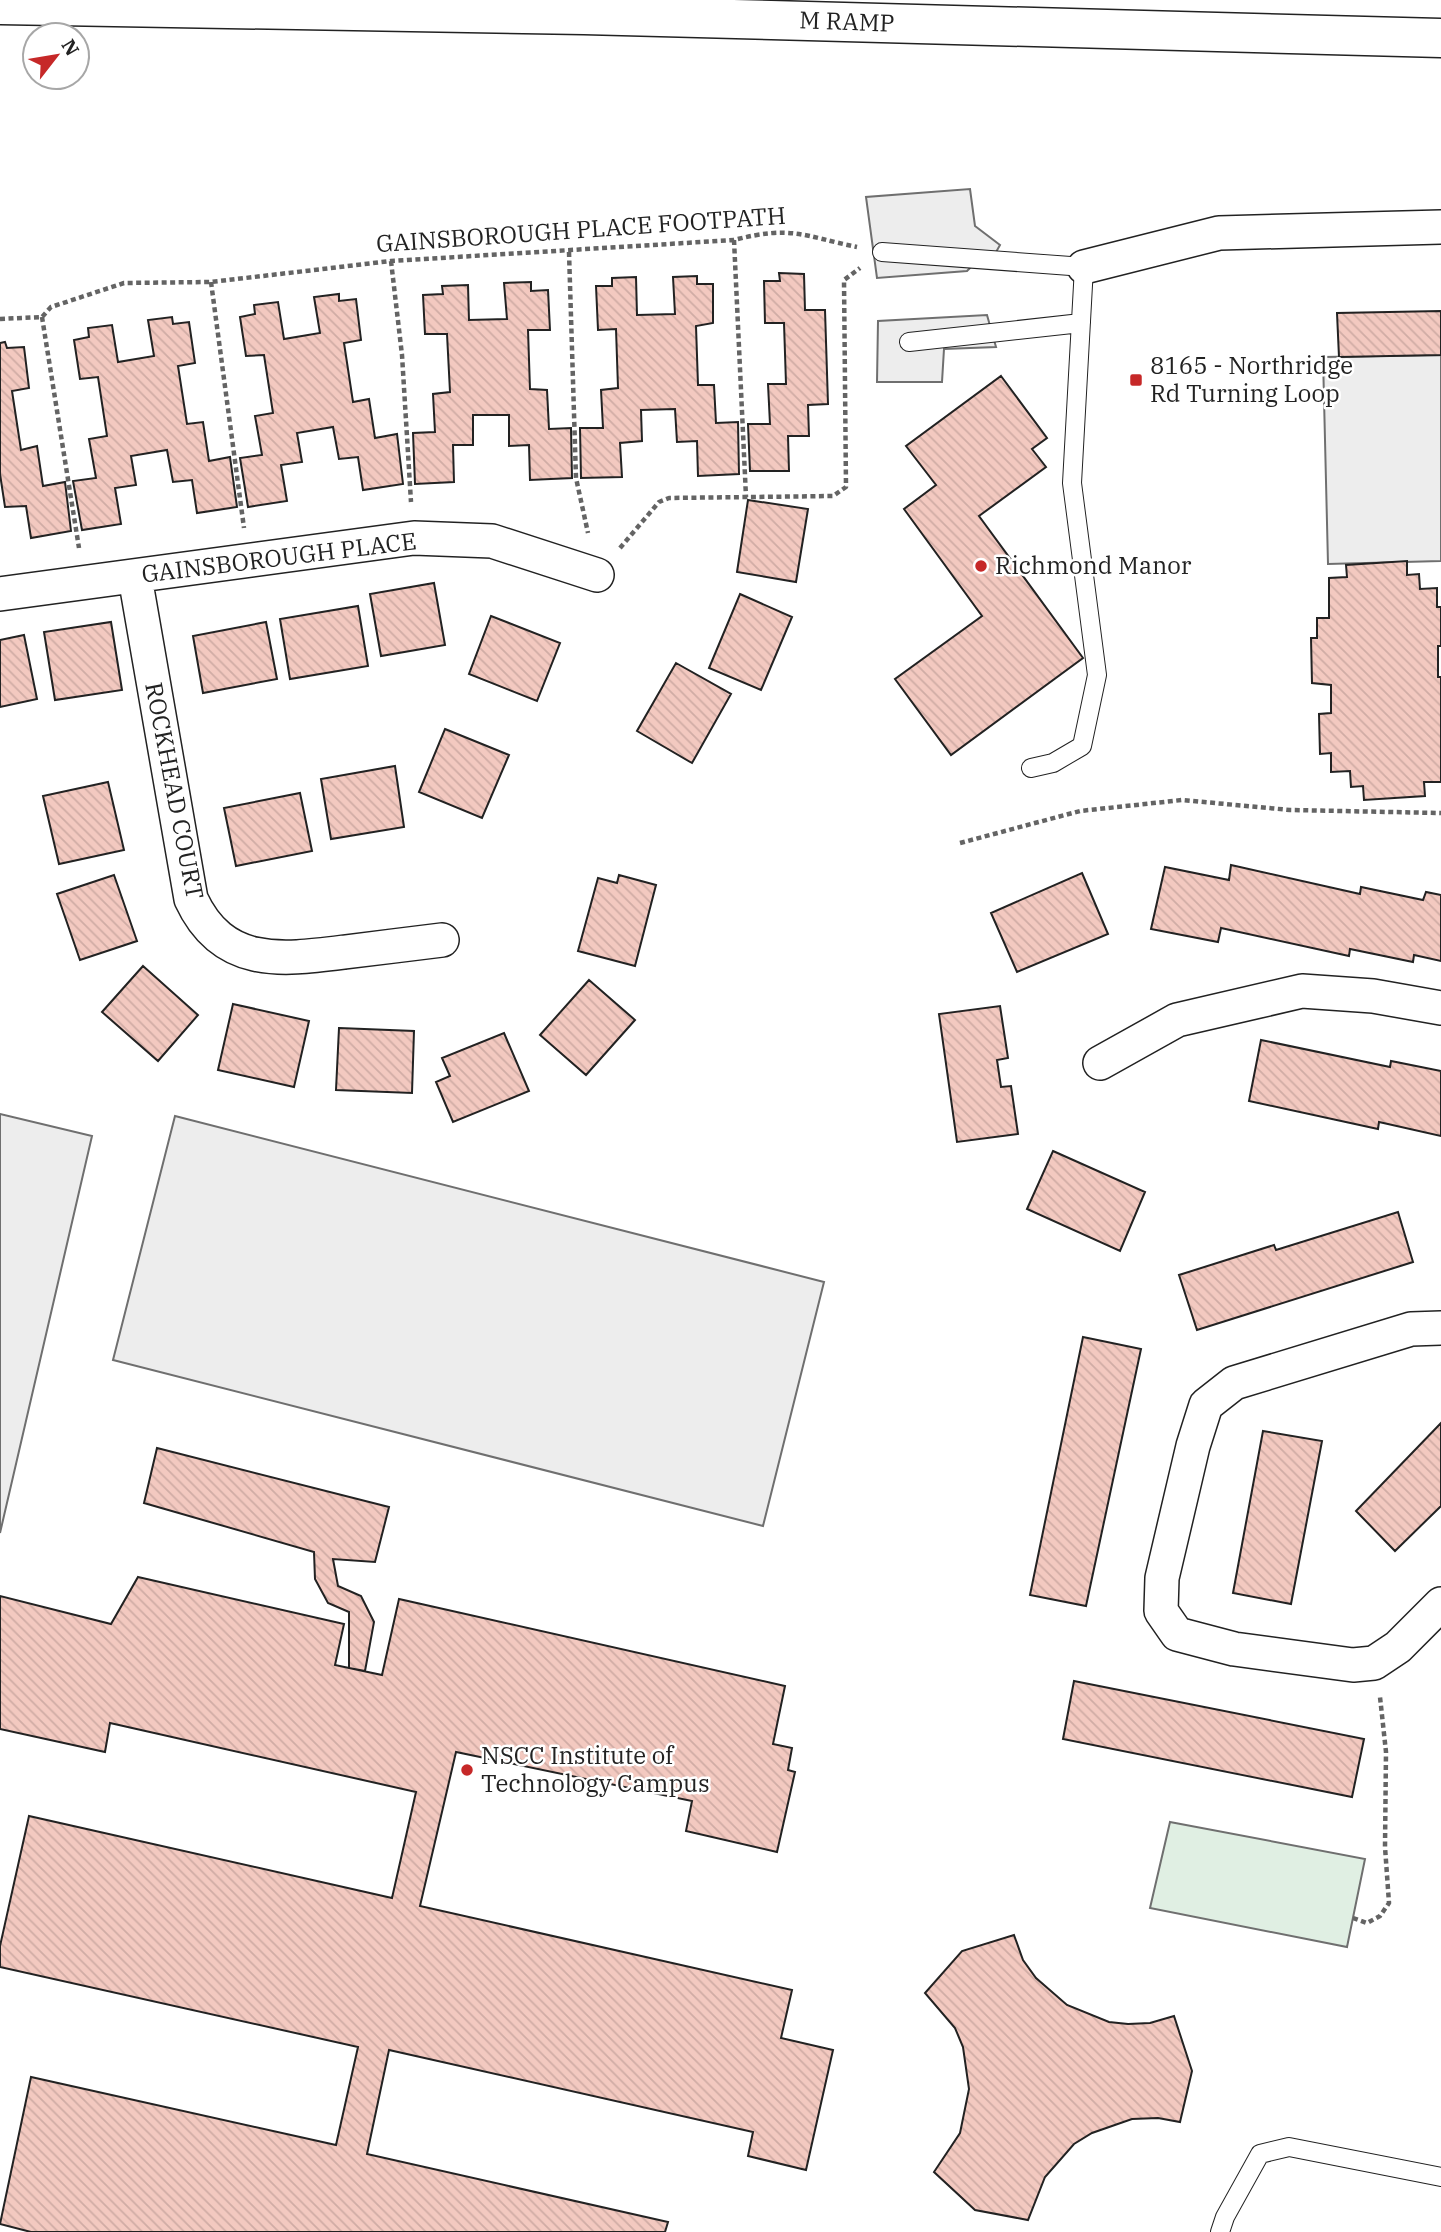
<svg xmlns="http://www.w3.org/2000/svg" width="1441" height="2232" viewBox="0 0 1441 2232" font-family="'IBM Plex Serif',serif">
<style>
.garden{fill:#e0efe3;stroke:#6f6f6f;stroke-width:2}
.parking{fill:#ededed;stroke:#6f6f6f;stroke-width:2}
.building{fill:url(#building-back-hatch);stroke:#222;stroke-width:2}
.lines{fill:none;stroke-linecap:round;stroke-linejoin:round}
.service-casing{stroke:#222;stroke-width:20}
.minor-casing{stroke:#222;stroke-width:36}
.motorway-casing{stroke:#222;stroke-width:41}
.path{stroke:#646464;stroke-width:4.5;stroke-dasharray:5 3.5;stroke-linecap:butt}
.service{stroke:#fff;stroke-width:18}
.minor{stroke:#fff;stroke-width:33}
.motorway{stroke:#fff;stroke-width:38}
.poi-dot{fill:#c62828;stroke:#fff;stroke-width:2.5}
.labels{text-anchor:middle;stroke-width:5;stroke-linejoin:round;paint-order:stroke}
.street-label{font-size:24px;fill:#222;stroke:#fff}
.poi-label{font-size:24px;fill:#222;stroke:#fff;text-anchor:start}
</style>
<defs>
<pattern id="building-back-hatch" width="6" height="6" patternUnits="userSpaceOnUse" patternTransform="scale(1.75)"><rect width="6" height="6" fill="#f3c9c0"/><path d="M-1 5l2 2M0 0l6 6M5-1l2 2" fill="none" stroke="#d0aca5"/></pattern>
</defs>
<rect width="100%" height="100%" fill="#fff"/>
<!-- garden -->
<path class="garden" d="M1170,1822L1365,1859L1347,1947L1150,1908Z"/>
<!-- parking -->
<path class="parking" d="M970,189L975,226L1000,245L991,261L978,260L967,271L877,278L866,197Z
M987,315L996,347L944,349L942,382H877L878,321Z
M1441,355V561L1328,564L1323,357Z
M0,1114L92,1136L0,1533Z
M175,1116L824,1282L763,1526L113,1360Z"/>
<!-- building -->
<path class="building" d="M779,273L804,274L805,310H825L828,404L808,405L809,436H788L789,471H750L748,424H770L768,384H786L784,323H765L764,281H780Z
M697,276V284H713V323L696,326L698,385H714L716,423L738,422L739,474L698,476L697,441L677,442L675,409L641,410L642,441L620,443L622,477L581,478L580,428H603L601,390L618,388L616,329L598,330L596,286H612V278L636,277L637,315L675,314L673,277Z
M531,282V291L548,290L550,330H528L530,389L547,390L549,429L571,428L572,478L530,480L529,445L509,446V415H473V445H453L454,482L415,484L413,433L435,432L433,394L450,392L447,334H425L423,295L443,294L442,286L468,285L469,320L507,319L504,283Z
M339,294V301L356,299L361,340L344,343L353,402L369,399L375,438L397,434L403,484L363,490L358,457L339,459L333,427L297,433L302,462L281,465L287,501L248,507L240,458L262,455L255,416L273,413L264,355L246,356L240,317L255,314L254,305L278,302L284,339L320,333L314,297Z
M1441,311V355L1339,357L1337,313Z
M172,317L173,324L189,322L195,363L178,366L187,424L203,422L209,461L230,457L237,507L197,513L192,480L173,482L167,450L131,456L136,485L115,488L121,524L82,530L73,481L96,478L89,439L107,436L98,377L80,379L74,340L89,337L88,328L112,325L118,362L154,356L148,320Z
M5,342L7,348L24,347L29,388L12,391L21,450L37,446L43,486L65,482L71,531L31,538L26,506L5,507L0,474V343Z
M1001,376L1047,438L1032,449L1046,467L979,516L1083,658L951,755L895,679L982,616L904,509L936,485L906,446Z
M748,500L808,509L796,582L737,572Z
M1407,561V575L1419,574L1420,589L1437,588V607H1441V646H1438V677H1441V782H1424L1425,796L1364,800L1363,786L1351,787L1350,771L1331,772V753L1320,754L1319,714L1331,713V685L1312,683L1311,638H1317V618H1329V578L1347,577L1346,565Z
M434,583L445,645L381,656L370,594Z
M740,594L792,617L761,690L709,668Z
M358,606L368,666L290,679L280,619Z
M491,616L560,643L537,701L469,674Z
M111,622L122,690L55,700L44,632Z
M266,622L277,679L203,693L193,636Z
M24,635L37,699L0,707V640Z
M676,663L731,694L692,763L637,731Z
M445,729L509,755L482,818L419,792Z
M395,766L404,827L331,839L321,779Z
M108,782L124,850L59,864L43,796Z
M300,793L312,851L236,866L224,808Z
M1231,865L1360,894L1361,887L1423,900L1426,892L1441,895V961L1414,955L1413,962L1350,949L1349,956L1221,928L1218,942L1151,929L1165,867L1229,880Z
M1082,873L1108,934L1017,972L991,913Z
M114,875L137,941L80,960L57,894Z
M619,875L656,885L635,966L578,951L598,878L617,883Z
M143,966L198,1015L158,1061L102,1012Z
M589,980L635,1020L586,1075L540,1035Z
M233,1004L309,1021L294,1087L218,1070Z
M1000,1006L1008,1058L997,1060L1001,1087L1011,1086L1018,1134L957,1142L939,1014Z
M339,1028L414,1031L412,1093L336,1090Z
M504,1033L529,1091L453,1122L436,1082L450,1076L442,1058Z
M1261,1040L1390,1067L1391,1061L1441,1071V1136L1379,1122L1378,1129L1249,1101Z
M1053,1151L1145,1192L1120,1251L1027,1209Z
M1398,1212L1413,1262L1197,1330L1179,1275L1274,1245L1276,1250Z
M1083,1337L1141,1349L1086,1606L1030,1595Z
M1441,1423V1506L1395,1551L1356,1511Z
M1263,1431L1322,1441L1291,1604L1233,1593Z
M157,1448L389,1507L375,1562L333,1559L338,1586L361,1596L374,1622L365,1671L349,1668V1612L328,1603L315,1579L314,1552L144,1503Z
M138,1577L344,1624L335,1665L382,1675L399,1599L785,1686L773,1744L792,1748L788,1770L795,1772L777,1852L686,1831L692,1801L456,1752L420,1906L792,1990L781,2038L833,2050L806,2170L748,2156L753,2132L389,2050L367,2154L668,2222L665,2232H31L0,2224L31,2077L336,2145L358,2047L0,1967V1946L29,1816L392,1898L416,1792L110,1723L105,1752L0,1729V1596L111,1624Z
M1074,1681L1364,1739L1352,1797L1063,1739Z
M1014,1935L1023,1960L1036,1978L1067,2005L1109,2022L1128,2024L1150,2023L1174,2016L1192,2071L1180,2122L1158,2118L1132,2119L1092,2133L1074,2144L1045,2177L1028,2220L975,2210L934,2172L960,2133L969,2089L963,2047L955,2028L925,1993L962,1951Z"/>
<g class="lines">
<!-- service casing -->
<g class="service-casing">
<path id="service" d="M882,252L1084,267L1072,483L1097,675L1082,746L1053,763L1031,768
M909,342L1081,323
M1220,2232L1225,2217L1260,2154L1289,2147L1441,2177"/>
</g>
<!-- minor casing -->
<g class="minor-casing">
<path id="minor" d="M1084,267L1219,233L1441,227
M135,577L191,899C223,968 281,960 345,952C377,948 410,944 442,940
M0,594L414,538L492,541L597,575
M1100,1063L1177,1020L1302,991L1373,996L1441,1008
M1441,1328L1411,1329L1234,1383L1206,1405L1193,1446L1162,1578L1161,1611L1177,1634L1234,1649L1353,1665L1374,1663L1398,1647L1441,1604"/>
</g>
<!-- motorway casing -->
<g class="motorway-casing">
<path id="motorway" d="M0,5L584,15L1441,38"/>
</g>
<!-- path -->
<path class="path" d="M734,240L746,497
M569,252L576,478L588,533
M391,261L402,355L411,502
M211,282L244,528
M42,317L79,548
M0,319L42,317L51,307L124,283L211,282L391,261L734,240C792,225 803,236 857,247
M620,548L659,502L669,498L833,496L846,487L844,280L860,268
M960,843L1080,811L1182,800L1290,810L1441,813
M1353,1918L1367,1923L1380,1916L1389,1903L1385,1847L1386,1752L1380,1697"/>
<!-- service -->
<use href="#service" class="service"/>
<!-- minor -->
<use href="#minor" class="minor"/>
<!-- motorway -->
<use href="#motorway" class="motorway"/>
</g>
<!-- markers -->
<g class="poi-dot">
<rect x="1129" y="373" width="14" height="14" rx="3.5"/>
<circle cx="981" cy="566" r="7"/>
<circle cx="467" cy="1770" r="7"/>
</g>
<g class="labels">
<!-- street labels -->
<g class="street-label">
<text transform="translate(847 22) rotate(2)" y="8">M RAMP</text>
<text transform="translate(581 230) rotate(-4)" y="8">GAINSBOROUGH PLACE FOOTPATH</text>
<text transform="translate(279 558) rotate(-7)" y="8">GAINSBOROUGH PLACE</text>
<text transform="translate(174 791) rotate(79)" y="8">ROCKHEAD COURT</text>
</g>
<!-- poi labels -->
<g class="poi-label">
<text x="1150" y="374">8165 - Northridge<tspan x="1150" dy="28">Rd Turning Loop</tspan></text>
<text x="995" y="574">Richmond Manor</text>
<text x="481" y="1764">NSCC Institute of<tspan x="481" dy="28">Technology Campus</tspan></text>
</g>
</g>
<!-- north arrow -->
<g transform="translate(56 56) rotate(59)"><circle r="33" fill="#ffffff" stroke="#a7a7a7" stroke-width="2"/>
<path d="M0-5L12 26L0 18L-12 26Z" fill="#c62828"/>
<text y="-10" font-size="19" font-weight="bold" text-anchor="middle" fill="#222222">N</text>
</g>
</svg>
